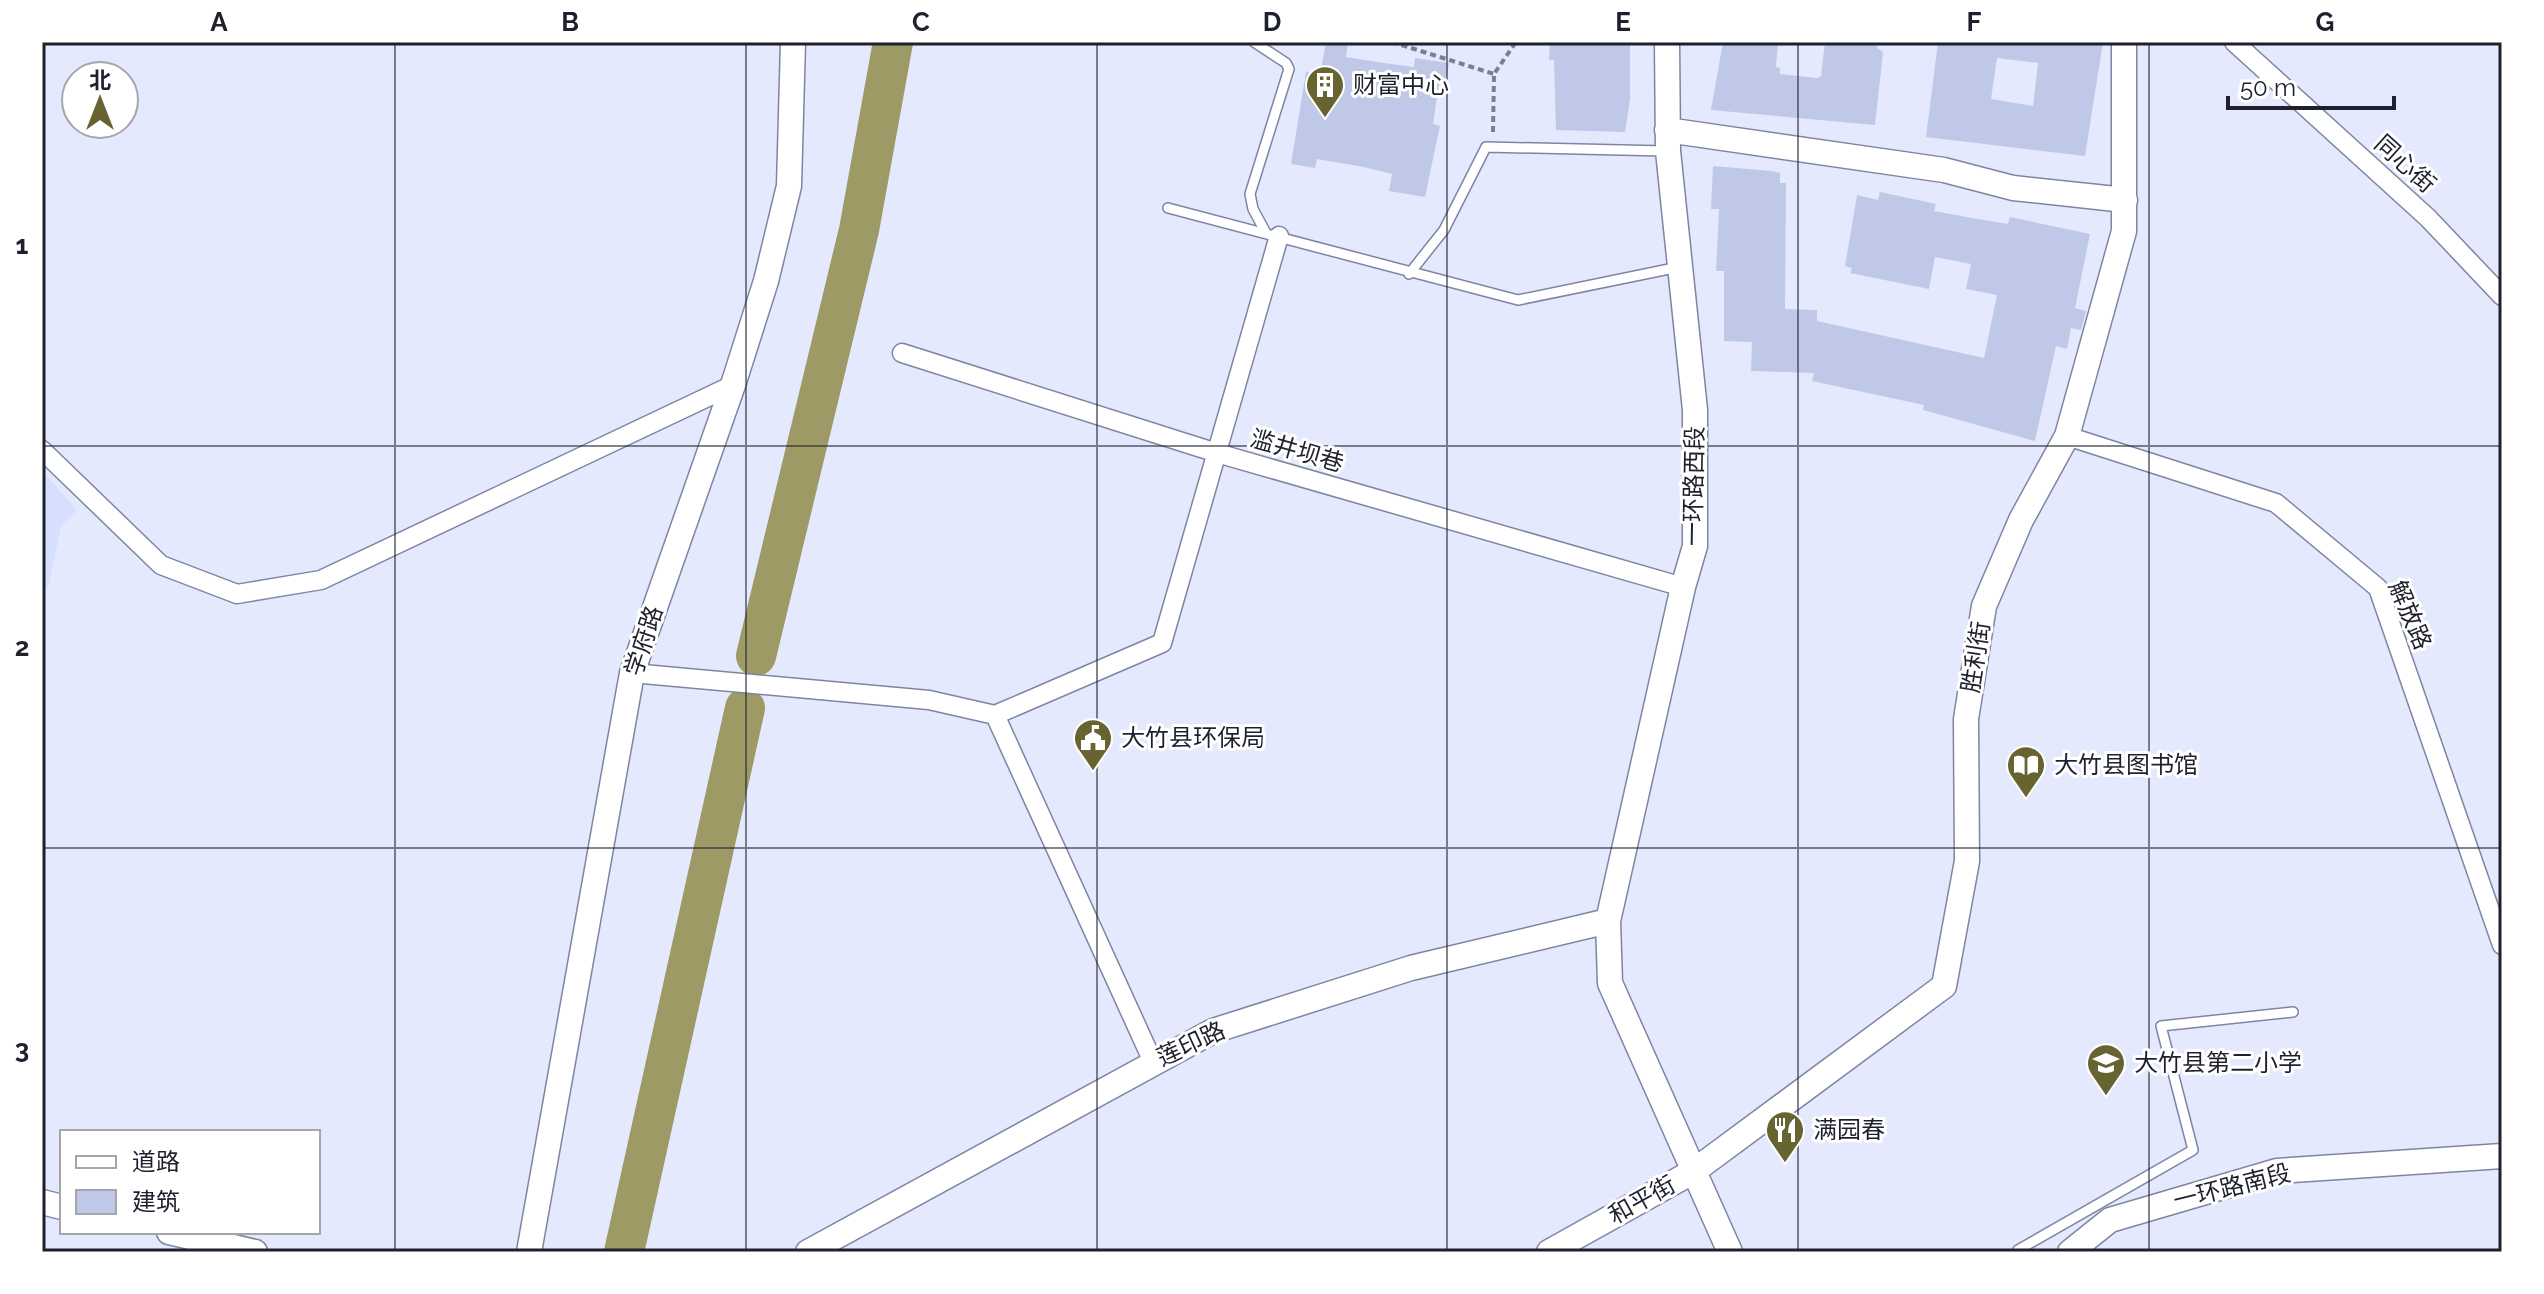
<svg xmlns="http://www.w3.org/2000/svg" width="2544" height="1294" viewBox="0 0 2544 1294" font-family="Raleway,'Noto Sans SC',sans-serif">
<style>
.built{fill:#d7dffe}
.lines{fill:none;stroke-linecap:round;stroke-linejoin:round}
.river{stroke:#9d9a66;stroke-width:40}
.building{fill:#c0c8e8;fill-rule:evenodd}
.lane-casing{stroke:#7e85a2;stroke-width:12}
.street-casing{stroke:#7e85a2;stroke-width:21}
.secondary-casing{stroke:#7e85a2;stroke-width:27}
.path{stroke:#7b7e8e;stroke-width:4;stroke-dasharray:6 4;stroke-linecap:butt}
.lane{stroke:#fff;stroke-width:9}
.street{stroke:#fff;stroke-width:18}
.secondary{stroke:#fff;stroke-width:24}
.grid{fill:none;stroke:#1e212d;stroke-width:2;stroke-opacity:0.55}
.labels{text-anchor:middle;stroke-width:6;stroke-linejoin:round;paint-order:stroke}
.poi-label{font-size:24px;fill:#1e212d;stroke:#fff;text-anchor:start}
.street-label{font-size:24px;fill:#1e212d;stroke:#fff}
.neatline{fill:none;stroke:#1e212d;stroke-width:3}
.grid-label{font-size:26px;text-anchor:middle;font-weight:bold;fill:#1e212d}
</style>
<rect width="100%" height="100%" fill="#e4e9fd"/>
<!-- built -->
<path class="built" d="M42,471L77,510L61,526L48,589H42Z"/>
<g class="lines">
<!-- river -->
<path class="river" d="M756,656L859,230L893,42
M624,1252L745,708"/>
</g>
<!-- building -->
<path class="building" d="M1326,42H1348L1346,57L1384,63L1414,67L1415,58L1449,63L1445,85L1439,84L1433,124L1440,126L1425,197L1389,191L1392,174L1364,167L1317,159L1315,168L1291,164L1306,72L1320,75Z
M1550,42L1630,43V99L1625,132L1556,130L1554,60H1549Z
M1723,42H1778L1776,67L1780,68V74L1818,78L1821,76L1825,42H1877V48L1883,52L1875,125L1711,110Z
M1938,42H2103L2085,156L1926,137ZM1997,58L2038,63L2033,106L1991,99Z
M1713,166L1772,171L1780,173V183H1786L1785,309L1817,310V321L1984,358L1997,295L1966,289L1971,264L1935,257L1929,289L1850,273L1852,268L1845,266L1857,195L1878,200L1880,192L1936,204L1934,211L1972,218L2008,224L2010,217L2090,234L2075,308L2086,311L2084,319L2081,330L2071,328L2067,349L2056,346L2035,441L1923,410L1924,405L1812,381L1814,373L1751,371L1752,342L1724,341V271H1716L1719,209H1711Z"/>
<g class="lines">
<!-- lane casing -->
<g class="lane-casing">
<path id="lane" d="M1254,42L1286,63L1289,69L1250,194L1253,209L1266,233
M1168,208L1518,300L1679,267
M1409,274L1444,230L1486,147L1665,151
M2020,1252L2018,1250L2193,1150L2161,1026L2293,1012"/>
</g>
<!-- street casing -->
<g class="street-casing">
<path id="street" d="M2234,42L2428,218L2502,296
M902,353L1217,453L1683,587
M2067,436L2276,503L2378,588L2502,945
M42,450L161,565L237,594L321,580L733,385
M632,673L929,700L995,715L1162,643L1279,236
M995,715L1153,1062"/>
</g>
<!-- secondary casing -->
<g class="secondary-casing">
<path id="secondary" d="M1667,42L1668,151L1695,410V546L1683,587L1608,921L1610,983L1730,1252
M1667,130L1944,170L2013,188L2125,200
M42,1202L62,1207
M169,1232L255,1252
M529,1252L632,673L733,385L766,281L789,186L793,42
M808,1252L1213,1031L1411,968L1608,921
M1549,1252L1694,1171L1944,986L1967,861L1966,719L1984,606L2021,520L2067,436L2124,231V42
M2070,1252L2110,1220L2277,1171L2502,1156"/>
</g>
<!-- path -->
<path class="path" d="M1392,42L1494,74
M1493,132L1494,74L1516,42"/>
<!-- lane -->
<use href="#lane" class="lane"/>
<!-- street -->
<use href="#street" class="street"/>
<!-- secondary -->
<use href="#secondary" class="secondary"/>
</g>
<!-- grid -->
<path class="grid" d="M395,42V1252M746,42V1252M1097,42V1252M1447,42V1252M1798,42V1252M2149,42V1252M42,446H2502M42,848H2502"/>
<!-- icons -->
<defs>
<g id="building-pin" transform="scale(2)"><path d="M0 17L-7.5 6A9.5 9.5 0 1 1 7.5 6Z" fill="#676431" stroke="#fff"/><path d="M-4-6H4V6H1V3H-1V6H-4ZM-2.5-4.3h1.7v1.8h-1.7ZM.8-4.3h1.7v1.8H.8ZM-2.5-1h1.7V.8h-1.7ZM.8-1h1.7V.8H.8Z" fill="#fff"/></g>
<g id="civic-pin" transform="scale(2)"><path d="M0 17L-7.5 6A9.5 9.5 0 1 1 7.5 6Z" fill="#676431" stroke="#fff"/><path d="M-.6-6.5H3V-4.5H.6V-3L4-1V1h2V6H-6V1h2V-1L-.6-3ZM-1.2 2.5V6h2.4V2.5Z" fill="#fff"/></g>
<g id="library-pin" transform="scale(2)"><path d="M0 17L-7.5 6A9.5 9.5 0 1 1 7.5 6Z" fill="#676431" stroke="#fff"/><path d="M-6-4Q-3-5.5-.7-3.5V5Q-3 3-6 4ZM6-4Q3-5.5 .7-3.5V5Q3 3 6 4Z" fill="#fff"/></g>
<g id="school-pin" transform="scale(2)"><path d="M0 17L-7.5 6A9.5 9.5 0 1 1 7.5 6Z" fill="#676431" stroke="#fff"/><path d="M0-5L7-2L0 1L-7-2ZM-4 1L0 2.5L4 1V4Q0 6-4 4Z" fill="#fff"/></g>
<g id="restaurant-pin" transform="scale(2)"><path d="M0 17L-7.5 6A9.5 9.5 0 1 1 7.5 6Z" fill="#676431" stroke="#fff"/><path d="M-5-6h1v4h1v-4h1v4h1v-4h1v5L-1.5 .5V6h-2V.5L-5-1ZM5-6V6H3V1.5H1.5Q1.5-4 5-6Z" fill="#fff"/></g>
</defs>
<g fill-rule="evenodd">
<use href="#building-pin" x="1325" y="85"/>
<use href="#civic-pin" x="1093" y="738"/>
<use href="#library-pin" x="2026" y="765"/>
<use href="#school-pin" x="2106" y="1063"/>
<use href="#restaurant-pin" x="1785" y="1130"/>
</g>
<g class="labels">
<!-- poi labels -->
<g class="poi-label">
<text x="1353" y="93">财富中心</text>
<text x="1121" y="746">大竹县环保局</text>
<text x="2054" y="773">大竹县图书馆</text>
<text x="2134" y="1071">大竹县第二小学</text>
<text x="1813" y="1138">满园春</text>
</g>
<!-- street labels -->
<g class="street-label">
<text transform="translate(2405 164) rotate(42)" y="8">同心街</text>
<text transform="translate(1297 451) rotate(16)" y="8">滥井坝巷</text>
<text transform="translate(1694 486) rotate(-89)" y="8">一环路西段</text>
<text transform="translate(2410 615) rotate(67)" y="8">解放路</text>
<text transform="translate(644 641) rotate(-72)" y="8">学府路</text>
<text transform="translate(1976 657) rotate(-81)" y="8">胜利街</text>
<text transform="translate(1191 1044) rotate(-25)" y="8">莲印路</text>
<text transform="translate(2232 1187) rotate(-14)" y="8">一环路南段</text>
<text transform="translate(1642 1200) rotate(-29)" y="8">和平街</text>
</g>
</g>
<!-- border -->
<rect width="2544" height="1294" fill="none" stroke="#ffffff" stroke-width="88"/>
<!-- legend -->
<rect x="60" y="1130" width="260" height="104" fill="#ffffff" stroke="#a5a6ab" stroke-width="2"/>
<rect x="76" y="1156" width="40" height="12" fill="#ffffff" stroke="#a5a6ab" stroke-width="2"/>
<text x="132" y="1170" font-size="24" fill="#1e212d">道路</text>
<rect x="76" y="1190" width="40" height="24" fill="#c0c8e8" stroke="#a5a6ab" stroke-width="2"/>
<text x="132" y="1210" font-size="24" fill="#1e212d">建筑</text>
<!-- north arrow -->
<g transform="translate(100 100)"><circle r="38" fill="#ffffff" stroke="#a5a6ab" stroke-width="2"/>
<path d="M0-6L14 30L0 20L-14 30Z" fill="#676431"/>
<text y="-12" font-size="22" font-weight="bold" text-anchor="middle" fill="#1e212d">北</text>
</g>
<!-- scale -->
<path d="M2228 96v12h166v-12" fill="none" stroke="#1e212d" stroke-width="4"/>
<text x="2240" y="96" font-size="24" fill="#1e212d" stroke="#ffffff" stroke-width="6" paint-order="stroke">50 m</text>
<rect x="44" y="44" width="2456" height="1206" class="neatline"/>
<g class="grid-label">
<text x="219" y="31">A</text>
<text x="570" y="31">B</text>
<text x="921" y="31">C</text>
<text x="1272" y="31">D</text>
<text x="1623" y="31">E</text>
<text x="1974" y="31">F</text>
<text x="2325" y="31">G</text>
<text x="22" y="254">1</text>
<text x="22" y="656">2</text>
<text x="22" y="1058">3</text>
</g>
</svg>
